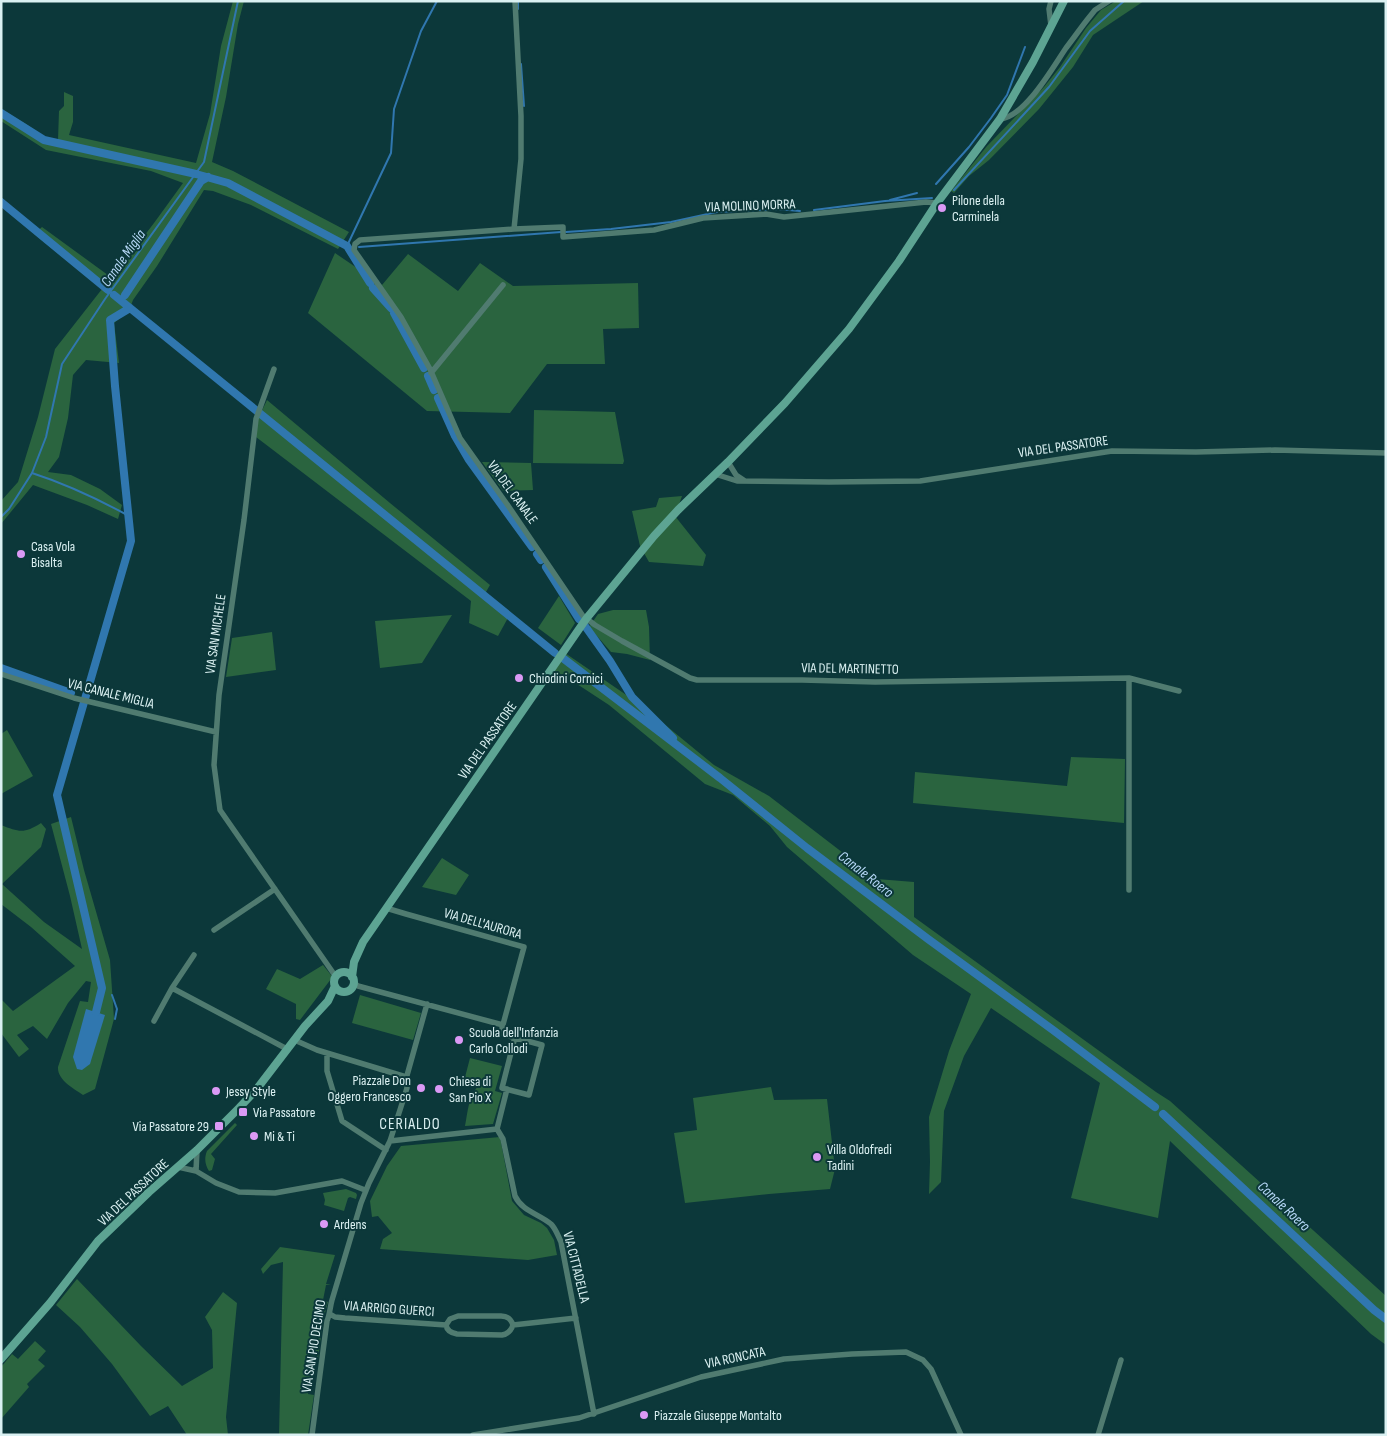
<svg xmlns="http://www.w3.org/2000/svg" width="1387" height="1436" viewBox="0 0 1387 1436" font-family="'Sofia Sans Condensed',sans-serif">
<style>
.green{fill:#2a643f}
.water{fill:#3077af}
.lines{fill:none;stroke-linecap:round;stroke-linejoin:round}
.stream{stroke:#3077af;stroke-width:2}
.canal{stroke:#3077af;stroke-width:8}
.street{stroke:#507b70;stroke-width:5.5}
.secondary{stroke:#5da493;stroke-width:8}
.poi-dot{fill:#db99f5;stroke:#0c383a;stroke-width:2}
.labels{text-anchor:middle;stroke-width:4;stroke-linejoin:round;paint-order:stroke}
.poi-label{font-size:14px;fill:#dbf1f2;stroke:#0c383a;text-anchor:start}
.street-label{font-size:14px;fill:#dbf1f2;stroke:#0c383a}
.water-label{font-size:15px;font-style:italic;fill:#b6d8f7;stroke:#0c383a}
.quarter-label{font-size:16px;letter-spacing:1px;fill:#dbf1f2;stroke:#0c383a}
</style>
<rect width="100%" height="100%" fill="#0c383a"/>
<!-- green -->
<path class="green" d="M233,1H244L238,24L226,97L212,162L233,171L349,232L338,249L251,205L213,191L204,190L157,266L133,300L129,311L114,323L119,363L86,360L73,375L68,418L59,457L48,472L71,475L100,489L122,505L118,519L87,505L33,485L1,524V501L18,482L38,417L55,349L102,289L34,234L42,227L112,278L154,223L183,183L151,171L46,150L1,121V109L26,124L46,138L58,140L59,111L64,106V92L73,96V122L69,135L196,163L210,114L221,46Z
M1116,1H1144L1093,35L1073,67L1039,109L989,160L969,176L954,193L951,191L987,146L1044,87L1060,67L1086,28L1101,10Z
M335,253L382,285L408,254L458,291L480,263L513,286L638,283L639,328L603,329L605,364H547L510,413L427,411L308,313Z
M267,400L390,503L490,585L483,597L509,616L498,636L469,623L471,601L256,437L257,421Z
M534,410L615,412L624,461L623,464L533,463Z
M482,462L531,463L533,490L503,491Z
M682,496L675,516L706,555L703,566L649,562L640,546L632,511L656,507L659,498Z
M559,596L575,623L561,645L538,628Z
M613,610H646L649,627L650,660L627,654L611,652L589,627L598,614Z
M452,615L422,663L380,668L375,621Z
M272,632L276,670L226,677L232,638Z
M565,653L641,705L714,765L769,796L877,879L914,882V917L1156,1092L1170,1101L1386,1296V1345L1371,1334L1170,1141L1158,1218L1071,1198L1100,1083L991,1008L964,1056L944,1111L941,1182L929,1194L930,1162L929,1117L949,1051L971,994L913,955L787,847L770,826L733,795L705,784L609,705L580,686L553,671Z
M7,730L33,776L1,794V734Z
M1071,757L1125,759L1124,823L913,803L915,772L1067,786Z
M71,817L84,870L110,960L114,1019L95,1089L83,1095C74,1089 57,1080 58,1067L80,1001L88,1002L91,982L86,981L68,1003L47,1039L33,1026L17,1035L29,1049L19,1057L1,1033V999L13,1011L75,966L31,927L1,904V825C19,832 24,834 41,823L46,829L41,847L2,884L44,922L82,949L70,896L51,824Z
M442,858L469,875L456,895L422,887Z
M323,965L331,975V979L300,1020L296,1019V1004L266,989L277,969L300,979Z
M360,995L421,1013L413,1040L352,1023Z
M470,1058L502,1066L495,1091L502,1093L493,1124L465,1126C468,1111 468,1098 478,1086L477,1084L469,1085L464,1081Z
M771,1087L774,1100L827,1099L835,1169L830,1189L769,1194L685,1203L674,1133L697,1130L693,1098Z
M235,1123L237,1125L211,1154L215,1159L212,1170L209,1171C205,1165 204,1158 207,1151Z
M500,1137L512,1201L524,1215L541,1223L547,1228L554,1240L557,1255L528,1260L380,1249L383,1239L392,1233L378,1216L372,1217L370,1201L387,1166L401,1146Z
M346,1189L356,1193L357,1195L356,1199L350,1197L348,1198L344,1211L324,1205L325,1200L323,1193Z
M280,1247L335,1255L326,1284L331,1285H326L323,1300L328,1302L323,1320L318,1359L313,1358L308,1394L314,1395L308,1435H279L283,1262L271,1265L263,1274L261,1269Z
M77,1279L141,1346L182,1386L213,1368L212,1330L205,1317L223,1292L237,1303L226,1417L228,1435H187L168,1406L150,1416L112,1364L80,1327L56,1305Z
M35,1341L46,1351L38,1360L45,1366L27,1384L29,1387L1,1419V1367L12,1354L18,1359Z"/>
<!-- water -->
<path class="water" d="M86,1009L105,1015L90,1064L82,1070L77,1069L73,1057Z"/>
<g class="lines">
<!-- stream -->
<path class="stream" d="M518,1V9
M521,64L524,106
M936,184L969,147L991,118L1007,95L1025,47
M954,190L1049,87L1090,31L1124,1
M890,200L917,193
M814,210L885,201L932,198
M566,232L611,229L671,222L717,212L777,209L800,211
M347,246L391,153L394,109L421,31L437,1
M359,247L561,232
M32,473C66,484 98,499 129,516
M1,517L9,509L32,473L46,437L62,364L105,299L204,162L238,1
M112,995L117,1009L115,1019"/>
<!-- canal -->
<path class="canal" d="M1,113L44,140L196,174L228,183L347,246L370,283
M1,202L108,290
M373,288L391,308
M114,295L555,653
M125,295L201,181L208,177
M394,313L424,368
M428,376L434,390
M438,398L455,436L469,460L532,547
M537,554L541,560
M546,567L579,619
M585,626L610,661L632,697L673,738
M564,659L720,778L807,848L928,939L1053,1030L1155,1107
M1,668L71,693
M96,1012L102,988L57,795L131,541L115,386L110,320L130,308
M1163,1114L1374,1310L1386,1319"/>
<!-- street -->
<path class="street" d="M1051,1L1049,9L1051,26
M1000,119C1025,117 1053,67 1066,48C1073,39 1080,29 1087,20L1095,10L1109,1
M937,203L926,202L784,217L766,214L703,218L654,230L563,237V227L514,229L360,240L355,244L354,250L401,317L430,369L460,438L509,507L583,616L595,625L622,641L690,678L697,680H802L875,682L1129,678L1179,691
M514,229L521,159V116L515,1
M274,369L256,419L244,520L219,695L214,765L220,810L336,977
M431,373L503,285
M728,462L736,475L745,481
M715,474L737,481L829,482L920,481L1112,451L1196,452L1275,450L1386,453
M1,674L74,698L216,732
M1129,678V890
M386,908L406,914L524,947L501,1032L505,1035L542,1045L529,1095L502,1088L515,1037
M214,930L275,889
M354,983L358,986L503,1025
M172,988L287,1049
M154,1021L172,988L194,955
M295,1039L299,1042L317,1050L403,1076L406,1079L407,1088L390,1141L369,1183L361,1203L332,1300C330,1307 330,1314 327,1321L312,1435
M327,1053V1071L342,1121L386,1150
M406,1079L427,1004
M507,1089L497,1129L503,1139L515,1196C522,1211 539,1214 551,1224C556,1229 558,1236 561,1242L594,1414
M390,1141L497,1129
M178,1167L196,1171L216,1183L239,1192L275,1193L342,1181L365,1190
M196,1171L197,1150
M330,1314L335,1317L345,1318L446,1325
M446,1325C447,1331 451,1333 457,1334L502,1335C508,1334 511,1331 513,1325
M446,1325L450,1319L458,1316H501C508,1316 511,1319 513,1325
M513,1325L576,1318
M473,1435L579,1418L701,1377L784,1359L852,1354L906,1352L923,1360L931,1369L961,1435
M1098,1435L1121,1360"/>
<!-- secondary -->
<path class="secondary" d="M334 982a10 10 0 1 1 20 0a10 10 0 1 1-20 0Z
M352,977L354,962L363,942L586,619L654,536L678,510L728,462L785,403L849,329L899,261L937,203L1000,119L1033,62L1064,1
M1,1359L50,1303L98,1241L149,1192L197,1150L239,1108L256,1090L305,1026L328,1001L335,986"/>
</g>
<!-- markers -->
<g class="poi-dot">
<circle cx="942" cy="208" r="5"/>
<circle cx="21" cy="554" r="5"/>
<circle cx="519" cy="678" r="5"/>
<circle cx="459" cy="1040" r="5"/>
<circle cx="421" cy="1088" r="5"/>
<circle cx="439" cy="1089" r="5"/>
<circle cx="216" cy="1091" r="5"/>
<rect x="238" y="1107" width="10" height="10" rx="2.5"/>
<rect x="214" y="1121" width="10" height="10" rx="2.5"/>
<circle cx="254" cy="1136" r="5"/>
<circle cx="817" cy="1157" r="5"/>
<circle cx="324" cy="1224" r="5"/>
<circle cx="644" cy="1415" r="5"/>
</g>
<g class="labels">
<!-- poi labels -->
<g class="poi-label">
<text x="952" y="205">Pilone della<tspan x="952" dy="16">Carminela</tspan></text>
<text x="31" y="551">Casa Vola<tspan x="31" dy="16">Bisalta</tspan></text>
<text x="529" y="683">Chiodini Cornici</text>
<text x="469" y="1037">Scuola dell'Infanzia<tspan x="469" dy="16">Carlo Collodi</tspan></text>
<text x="411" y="1085" text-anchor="end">Piazzale Don<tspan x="411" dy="16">Oggero Francesco</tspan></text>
<text x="449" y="1086">Chiesa di<tspan x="449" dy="16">San Pio X</tspan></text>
<text x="226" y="1096">Jessy Style</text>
<text x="253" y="1117">Via Passatore</text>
<text x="209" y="1131" text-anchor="end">Via Passatore 29</text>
<text x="264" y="1141">Mi &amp; Ti</text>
<text x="827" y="1154">Villa Oldofredi<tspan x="827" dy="16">Tadini</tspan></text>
<text x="334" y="1229">Ardens</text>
<text x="654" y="1420">Piazzale Giuseppe Montalto</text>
</g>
<!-- street labels -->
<g class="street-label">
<text transform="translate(750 205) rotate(-2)" y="5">VIA MOLINO MORRA</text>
<text transform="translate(1063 446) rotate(-8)" y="5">VIA DEL PASSATORE</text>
<text transform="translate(513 492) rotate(54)" y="5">VIA DEL CANALE</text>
<text transform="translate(215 634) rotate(-82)" y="5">VIA SAN MICHELE</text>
<text transform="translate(850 668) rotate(1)" y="5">VIA DEL MARTINETTO</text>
<text transform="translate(111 693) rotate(14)" y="5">VIA CANALE MIGLIA</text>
<text transform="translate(487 740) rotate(-55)" y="5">VIA DEL PASSATORE</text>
<text transform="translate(483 923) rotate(16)" y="5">VIA DELL'AURORA</text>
<text transform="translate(133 1192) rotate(-43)" y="5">VIA DEL PASSATORE</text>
<text transform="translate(577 1267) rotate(76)" y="5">VIA CITTADELLA</text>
<text transform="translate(389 1308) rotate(4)" y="5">VIA ARRIGO GUERCI</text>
<text transform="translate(313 1346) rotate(-81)" y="5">VIA SAN PIO DECIMO</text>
<text transform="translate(735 1357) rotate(-12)" y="5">VIA RONCATA</text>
</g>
<!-- water labels -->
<g class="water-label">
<text transform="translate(123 258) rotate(-55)" y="5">Canale Miglia</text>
<text transform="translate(866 874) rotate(38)" y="5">Canale Roero</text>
<text transform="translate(1284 1206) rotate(43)" y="5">Canale Roero</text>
</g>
<!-- quarter labels -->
<g class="quarter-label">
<text x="410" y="1129">CERIALDO</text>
</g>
</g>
<!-- border -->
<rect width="1387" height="1436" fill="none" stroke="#dbf1f2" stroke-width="5"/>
</svg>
